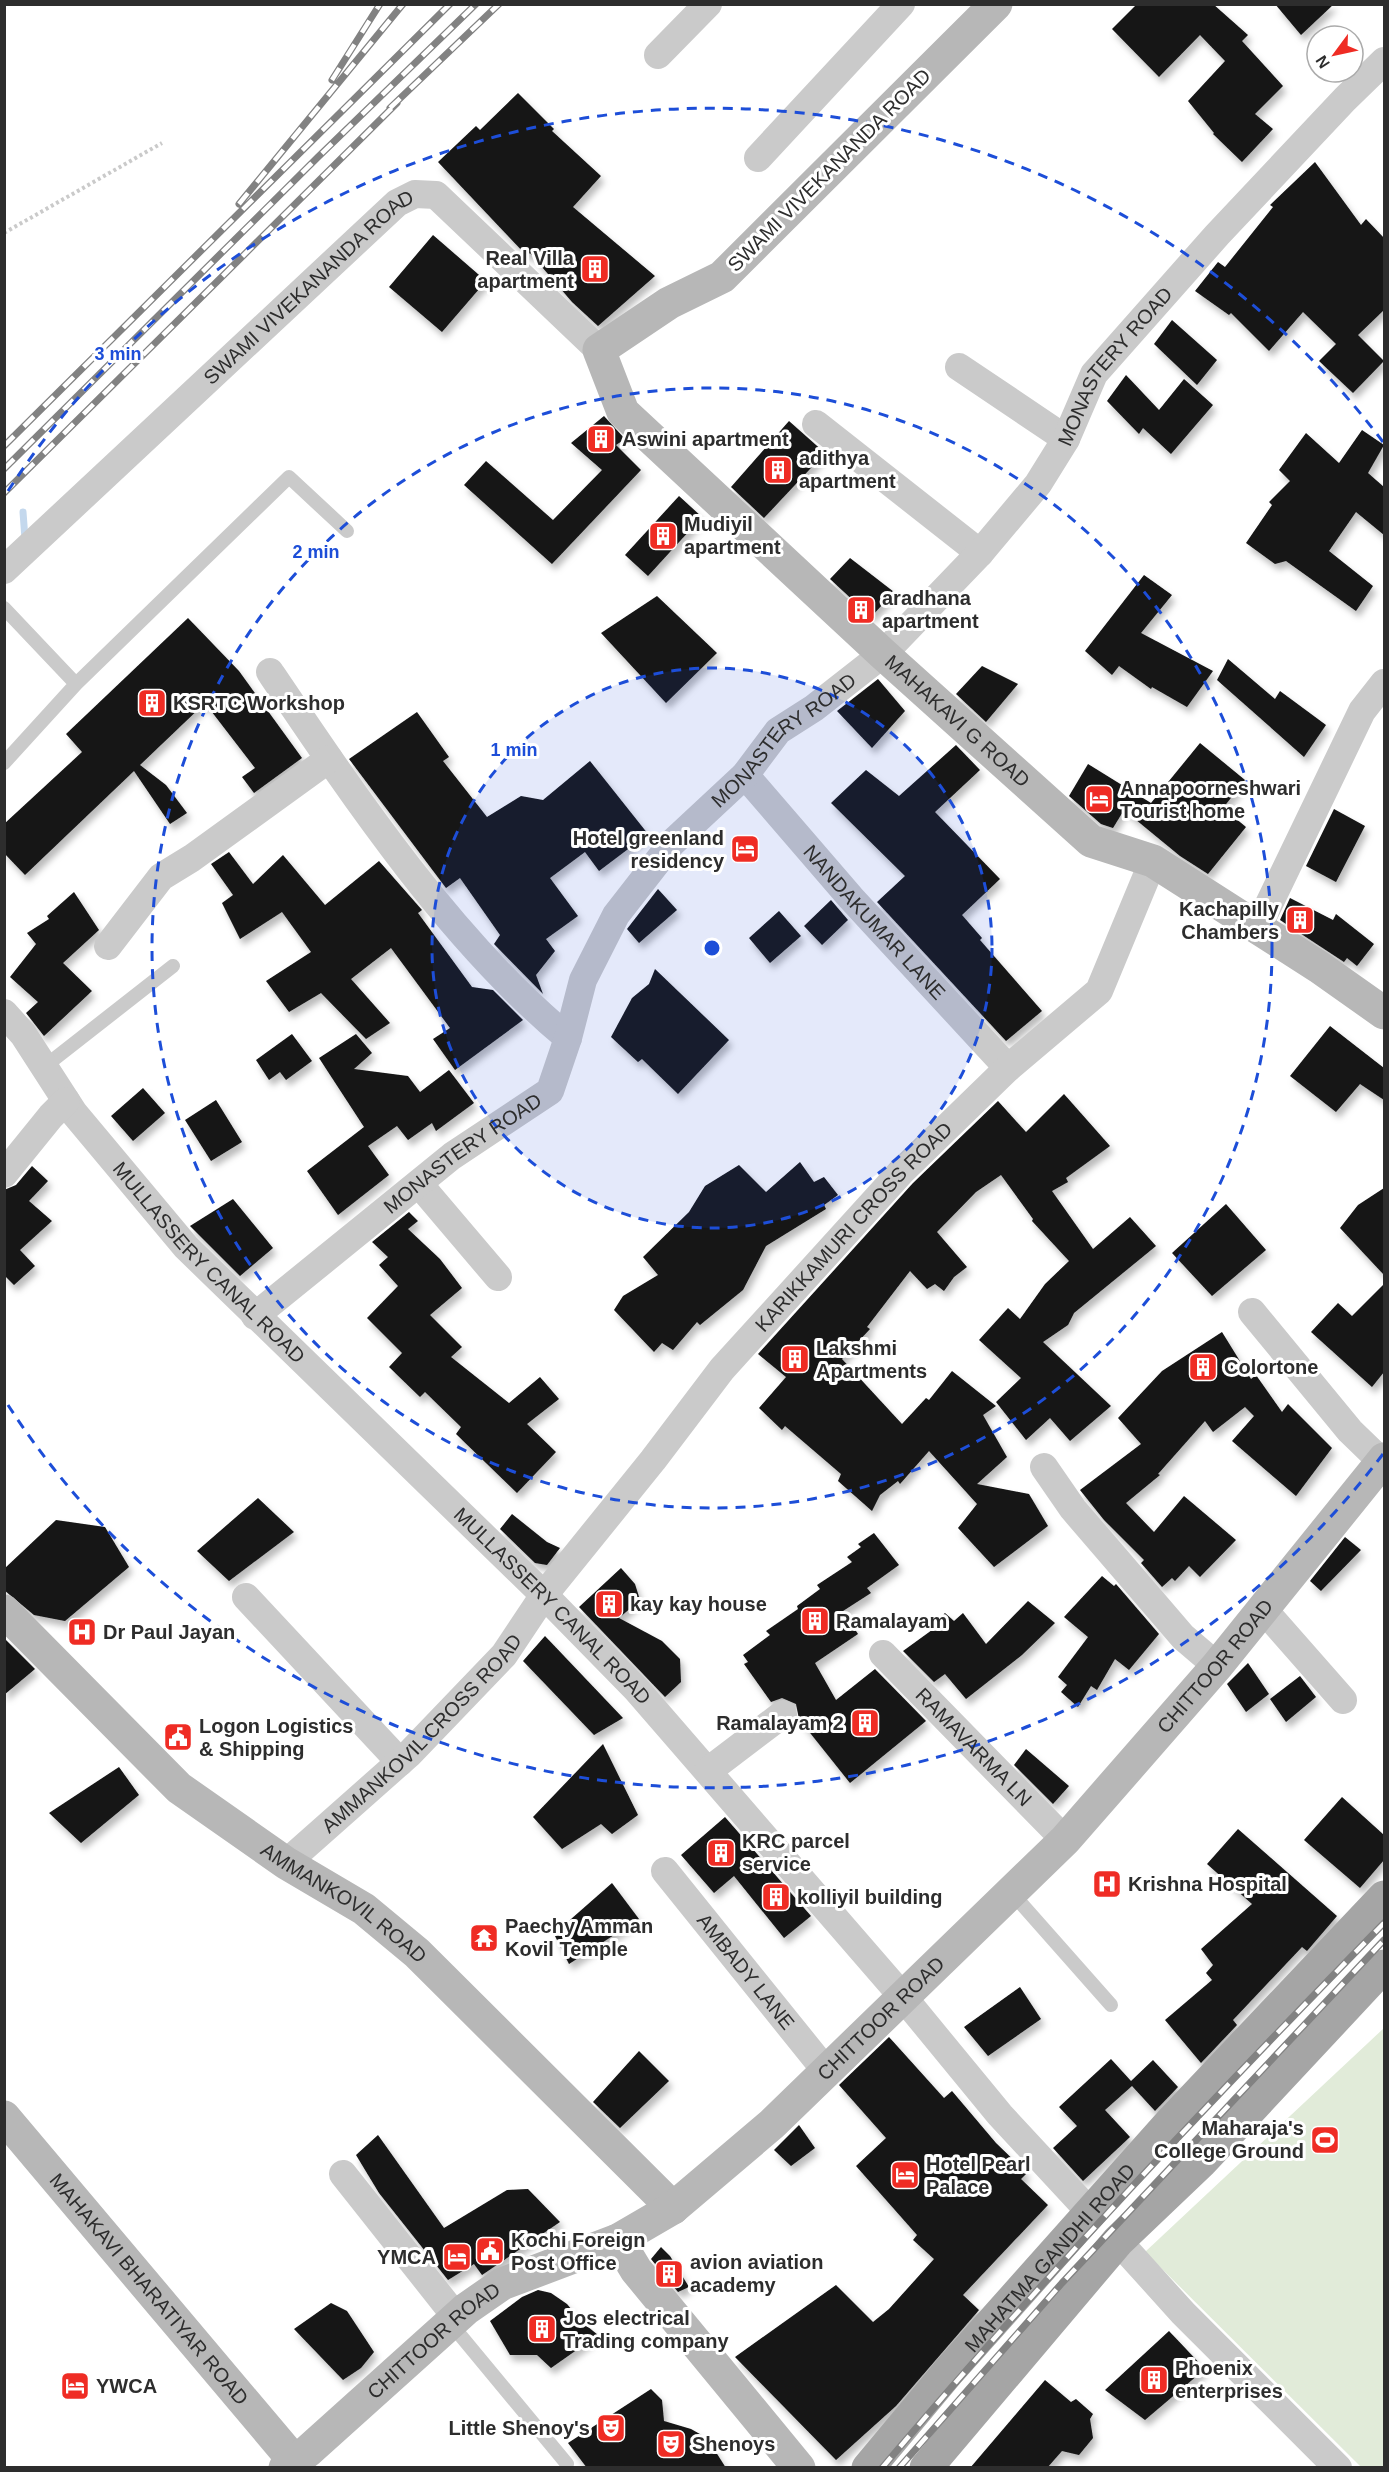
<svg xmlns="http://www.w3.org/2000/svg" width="1389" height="2472" viewBox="0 0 1389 2472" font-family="Arial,sans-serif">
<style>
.green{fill:#e1ebd9}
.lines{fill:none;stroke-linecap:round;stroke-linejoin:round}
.stream{stroke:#c4d8ed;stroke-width:7}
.building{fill:#141414;filter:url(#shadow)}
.path{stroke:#cacaca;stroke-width:4;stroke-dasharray:3 3;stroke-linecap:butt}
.lane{stroke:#cacaca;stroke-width:14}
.street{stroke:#cacaca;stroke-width:28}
.secondary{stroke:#b7b7b7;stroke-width:33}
.primary{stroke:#a5a5a5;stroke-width:33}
.rail-casing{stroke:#828282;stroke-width:7}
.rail{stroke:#fff;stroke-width:4.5;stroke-dasharray:14;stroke-linecap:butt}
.ring{fill:none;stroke:#1d4ed8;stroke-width:3;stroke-dasharray:10 8}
.labels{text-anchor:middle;stroke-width:6;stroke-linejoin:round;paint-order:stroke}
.street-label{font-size:20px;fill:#2d2d2d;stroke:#fff}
.poi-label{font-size:20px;font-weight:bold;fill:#2d2d2d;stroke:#fff;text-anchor:start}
.centre{fill:#1d4ed8;stroke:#fff;stroke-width:3}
.ring-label{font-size:18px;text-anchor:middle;font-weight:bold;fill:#1d4ed8;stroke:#fff;stroke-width:6;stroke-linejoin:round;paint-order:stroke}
</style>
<defs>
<filter id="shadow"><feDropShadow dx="3.5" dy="6" stdDeviation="3" flood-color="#0004"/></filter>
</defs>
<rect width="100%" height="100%" fill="#fff"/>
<!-- green -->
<path class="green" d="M1384,2028V2467H1361L1145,2252Z"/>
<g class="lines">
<!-- stream -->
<path class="stream" d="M23,512L25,539"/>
</g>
<!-- building -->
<path class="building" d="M1137,4H1213L1248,35L1242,41L1283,86L1255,114L1273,129L1242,162L1213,134L1214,133L1188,101L1225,61L1200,35L1159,77L1112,29Z
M1275,4H1334L1301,35Z
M518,93L554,129L552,131L601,176L573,207L655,276L598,326L572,302L530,253L527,256L438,162L476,126L480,130Z
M1315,162L1361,225L1366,219L1384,238V310L1358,335L1384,361L1353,393L1319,361L1336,344L1303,312L1269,351L1231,313L1229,315L1195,291L1218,262L1225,267L1273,207L1270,205Z
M433,235L486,281L442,332L389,287Z
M1172,320L1217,360L1197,385L1154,344Z
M1126,375L1159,410L1184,379L1213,405L1171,454L1143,428L1139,434L1107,401Z
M604,416L625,439L616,445L641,470L552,564L464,485L486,461L553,520L602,470L571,443Z
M789,421L825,453L764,518L731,487Z
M1362,430L1384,445L1368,473L1384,487V535L1356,512L1329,551L1373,586L1356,611L1286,561L1275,564L1246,543L1272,505L1269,502L1290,481L1279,470L1306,433L1339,463Z
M679,496L702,517L648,576L625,555Z
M850,558L894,592L871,617L830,579Z
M1144,575L1172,595L1141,633L1213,671L1187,707L1152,687L1151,689L1119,666L1112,675L1085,651Z
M657,596L717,653L666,703L601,633Z
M188,618L239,671L302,758L254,793L242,777L255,768L205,703L140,765L166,785L187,813L170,824L134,771L25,875L4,853V824L82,752L66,734Z
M1228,659L1275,699L1280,691L1326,725L1304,757L1217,680Z
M982,666L1018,684L986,722L956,694Z
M878,679L905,711L872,748L837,711Z
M417,712L449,757L443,761L487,817L521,796L543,800L590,761L648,834L599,871L585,852L550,878L578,916L546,939L555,951L536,975L543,994L494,944L500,935L460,878L446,888L349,759Z
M1200,743L1245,780L1223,808L1246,827L1208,874L1180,856L1124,810L1113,828L1101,824L1069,796L1088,764L1151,803Z
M956,745L980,770L935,812L1000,879L962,915L982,938L980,940L1042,1011L1006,1041L877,902L905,876L831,803L866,770L899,796Z
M1334,809L1365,826L1336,882L1306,866Z
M229,852L253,884L283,855L325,905L379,861L422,910L418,913L472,987L493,990L523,1020L455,1070L433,1039L450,1028L391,948L351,979L390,1023L366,1039L321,993L289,1012L266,981L311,952L282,912L240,939L222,903L233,895L211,864Z
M658,889L677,910L639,943L627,929Z
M74,892L99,930L63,963L92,991L44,1036L26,1013L38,1002L10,977L36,944L27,933L49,919L47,916Z
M1290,898L1333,920L1336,914L1374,944L1357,966L1347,958L1344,962L1280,920Z
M831,900L848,920L822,945L804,926Z
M779,911L801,936L770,963L749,938Z
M655,969L729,1040L678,1094L642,1059L638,1062L611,1037L632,998L649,984Z
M1330,1026L1384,1068V1100L1360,1084L1336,1112L1290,1076Z
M292,1034L312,1061L286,1080L280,1072L269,1080L256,1060Z
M356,1034L372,1053L354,1069L408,1076L420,1092L449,1070L474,1103L436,1131L432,1123L408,1140L397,1126L368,1146L389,1175L338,1215L307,1171L364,1127L319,1058Z
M143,1088L165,1113L133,1141L111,1116Z
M1064,1094L1110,1146L1066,1178L1068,1182L1052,1191L1093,1249L1130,1217L1156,1246L1074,1313L1068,1325L1043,1342L1111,1406L1070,1441L1050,1418L1026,1440L996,1402L1021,1378L979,1340L1008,1308L1020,1319L1045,1284L1069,1261L1032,1221L1033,1219L1001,1175L976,1192L937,1232L967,1267L954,1277L944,1291L935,1284L927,1289L910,1271L867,1327L870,1329L842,1359L902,1424L926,1398L929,1400L952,1371L996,1406L983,1415L1007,1457L977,1484L1029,1494L1048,1526L994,1567L958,1528L977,1504L929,1451L900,1484L898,1481L880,1495L872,1511L838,1481L841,1474L785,1426L782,1430L759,1408L786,1377L758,1354L913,1183L998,1101L1026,1132Z
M216,1100L242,1142L211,1161L185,1120Z
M800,1162L814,1182L824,1177L838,1195L824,1205L826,1209L766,1246L743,1290L700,1325L697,1322L673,1350L662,1343L654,1352L614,1310L623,1296L658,1275L643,1257L689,1212L705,1186L739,1165L766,1192Z
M32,1166L48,1181L29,1201L52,1221L20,1250L35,1266L14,1285L4,1275V1190L16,1185Z
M1384,1188V1275L1340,1228L1358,1205Z
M233,1199L273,1248L240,1276L190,1226Z
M1226,1204L1266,1250L1212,1296L1172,1253Z
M409,1212L418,1221L408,1229L440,1259L462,1288L430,1315L462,1347L451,1357L509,1403L540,1377L559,1399L527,1424L556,1452L517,1493L456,1434L461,1427L425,1392L420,1397L389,1367L402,1353L367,1318L398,1286L379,1265L388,1257L372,1242Z
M1384,1284V1372L1372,1387L1311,1332L1338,1303L1352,1316Z
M1222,1332L1251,1379L1256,1375L1282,1412L1288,1404L1332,1448L1296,1496L1232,1441L1254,1416L1245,1407L1213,1432L1205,1421L1158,1474L1160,1475L1126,1503L1154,1532L1184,1496L1236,1540L1200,1577L1189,1566L1175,1581L1172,1578L1162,1587L1141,1563L1144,1560L1104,1520L1080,1490L1141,1444L1118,1418L1162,1371Z
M258,1498L294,1532L229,1581L197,1551Z
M512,1514L547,1542L560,1548L547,1565L535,1563L500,1529Z
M56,1520L105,1527L129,1567L65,1621L34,1615L4,1590V1569Z
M874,1533L899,1565L867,1588L871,1593L843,1611L858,1634L815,1663L836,1700L875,1669L926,1721L850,1783L799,1719L796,1704L782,1698L771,1702L744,1664L748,1662L743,1655L770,1635L766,1631L798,1609L797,1606L820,1589L817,1585L852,1562L847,1557L861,1547L858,1544Z
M1345,1537L1361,1550L1321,1591L1310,1581Z
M621,1568L635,1584L640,1600L619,1618L662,1641L680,1659L681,1682L665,1697L579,1607Z
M1102,1576L1114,1586L1116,1584L1159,1634L1129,1670L1115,1659L1097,1690L1091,1686L1078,1707L1061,1692L1067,1685L1058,1677L1088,1637L1064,1617Z
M1028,1601L1055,1623L1022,1655L966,1699L945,1674L934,1682L903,1651L932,1630L929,1626L945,1613L954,1621L963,1613L986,1644Z
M545,1636L623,1718L594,1735L523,1661Z
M4,1638L35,1669L4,1695Z
M1248,1663L1269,1694L1246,1712L1227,1684Z
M1300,1676L1316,1697L1286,1722L1270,1699Z
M603,1744L638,1815L612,1834L601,1824L562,1849L533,1817Z
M1026,1749L1069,1786L1053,1804L1014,1765Z
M119,1767L139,1795L81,1843L49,1813Z
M1342,1797L1384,1835V1860L1360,1888L1304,1840Z
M725,1817L811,1916L784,1938L734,1876L714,1893L681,1855Z
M1238,1829L1337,1916L1307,1951L1302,1947L1233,2020L1237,2025L1201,2063L1165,2020L1212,1980L1206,1973L1213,1965L1201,1949L1252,1904L1207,1864Z
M612,1883L639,1919L569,1964L554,1934Z
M1020,1987L1041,2019L988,2056L964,2027Z
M889,2037L944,2098L952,2091L996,2143L1027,2173L1021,2179L1048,2205L963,2295L979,2310L896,2406L836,2460L735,2357L836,2285L873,2322L889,2309L934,2259L913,2240L917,2235L856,2166L886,2138L839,2085Z
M639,2051L669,2081L620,2128L593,2102Z
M1111,2059L1131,2081L1153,2060L1178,2087L1155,2111L1132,2086L1105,2110L1130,2137L1083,2181L1053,2148L1077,2126L1059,2107Z
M799,2125L815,2148L791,2166L774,2150Z
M378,2135L444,2228L507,2190L528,2189L560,2222L482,2275L474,2264L448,2280L379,2193L356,2155Z
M661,2247L670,2256L689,2287L678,2292L651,2259Z
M538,2290L551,2293L567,2304L582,2322L598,2335L551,2368L537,2355H510L490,2321L522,2297Z
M331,2303L347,2311L374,2352L361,2368L343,2380L294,2329Z
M1169,2331L1205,2369L1145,2420L1105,2390Z
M1045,2380L1071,2402L1076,2399L1093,2414L1090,2419L1093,2438L1079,2455L1062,2451L1047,2468H970Z
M651,2389L662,2400L664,2421L691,2429L707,2438L726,2468H587L568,2443Z"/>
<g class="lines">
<!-- path -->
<path class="path" d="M4,233L162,143"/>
<!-- lane -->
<path class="lane" d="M4,608L76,684
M4,763L76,684L289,477L347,531
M44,1067L173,966
M1011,1892L1111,2005
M451,2324L567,2464"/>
<!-- street -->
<g class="street">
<path d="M658,55L708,4"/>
<path d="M758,158L901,4"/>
<path d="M959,367L1066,439"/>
<path d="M816,424L980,553"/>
<path id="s1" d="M4,570L397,203L415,194L436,195L599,350"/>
<path d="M270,672C355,798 451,941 568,1038"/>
<path id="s2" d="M745,775L851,898L1008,1068"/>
<path d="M1257,929L1362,711L1384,683"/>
<path d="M108,946L161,877L192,858L329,759"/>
<path id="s3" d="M4,1013L23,1034L74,1113L186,1247L544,1595L637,1690L903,1997L1000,2115L1090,2212"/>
<path d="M4,1174L51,1116L66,1101"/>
<path d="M419,1184L498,1277"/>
<path d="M1252,1312L1350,1431L1382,1462"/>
<path id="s4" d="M255,1316L452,1156L550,1091L568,1038L583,980L616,915L672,843L745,775L778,731L814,708L883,654L980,553L1038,484L1066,439L1094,374L1217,235L1345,99L1384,61"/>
<path d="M1044,1467L1073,1509L1183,1637L1217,1666"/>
<path d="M246,1597L400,1762"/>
<path d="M1263,1609L1343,1700"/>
<path id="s5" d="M883,1654L1065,1840"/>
<path d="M708,1771L783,1714"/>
<path id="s6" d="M286,1863L409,1754L504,1655L544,1595L653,1460L722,1369L901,1172L1008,1068L1099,991L1153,861"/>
<path id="s7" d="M665,1871L826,2071"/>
<path d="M343,2174L457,2318"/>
<path d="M1118,2241L1183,2313L1338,2468"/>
</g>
<!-- secondary -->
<g class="secondary">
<path id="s8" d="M996,4L722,277L669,303L599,350L623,412L883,654L1091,841L1153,861L1319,967L1384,1013"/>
<path id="s9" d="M4,1611L179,1788L286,1863L364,1909L417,1953L673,2208"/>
<path id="s10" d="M4,2117L295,2462"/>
<path d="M618,2240L636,2270L799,2468"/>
<path id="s11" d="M285,2468L308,2451L466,2309L502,2284L618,2240L673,2208L772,2124L1065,1840L1217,1666L1384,1459"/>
</g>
<!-- primary -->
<g class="primary">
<path id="s12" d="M868,2468L949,2371L1171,2122L1384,1897"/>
<path d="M926,2468L1118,2241L1202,2161L1384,1966"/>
</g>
<!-- rail casing -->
<g class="rail-casing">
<path id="rail" d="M332,80L380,4
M390,108L499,4
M239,204L403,4
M4,446L450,4
M4,469L318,157L476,4
M4,493L397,103
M882,2468C1042,2279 1212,2099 1384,1923
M899,2468L1062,2283L1384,1940"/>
</g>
<!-- rail -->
<use href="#rail" class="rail"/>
</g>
<!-- distance rings -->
<circle cx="712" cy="948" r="280" fill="#1d4ed8" fill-opacity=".12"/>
<g class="ring">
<circle cx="712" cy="948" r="280"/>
<circle cx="712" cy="948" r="560"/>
<path d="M1383 1454A840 840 0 0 1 8 1405M8 491A840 840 0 0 1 1383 442"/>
</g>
<!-- icons -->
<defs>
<g id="building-square" transform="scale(1.5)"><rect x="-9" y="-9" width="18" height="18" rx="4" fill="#ef2c24" stroke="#fff"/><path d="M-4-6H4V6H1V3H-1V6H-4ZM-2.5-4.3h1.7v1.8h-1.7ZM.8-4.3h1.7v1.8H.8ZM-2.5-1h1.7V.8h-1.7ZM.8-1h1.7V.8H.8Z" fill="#fff"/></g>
<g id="hotel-square" transform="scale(1.5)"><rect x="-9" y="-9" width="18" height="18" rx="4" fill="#ef2c24" stroke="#fff"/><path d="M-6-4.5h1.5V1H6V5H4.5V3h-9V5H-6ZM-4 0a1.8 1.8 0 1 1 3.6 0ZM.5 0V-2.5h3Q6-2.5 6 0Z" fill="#fff"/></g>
<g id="hospital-square" transform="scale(1.5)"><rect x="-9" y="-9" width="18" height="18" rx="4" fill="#ef2c24" stroke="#fff"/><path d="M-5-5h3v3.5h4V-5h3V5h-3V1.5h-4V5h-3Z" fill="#fff"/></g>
<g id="civic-square" transform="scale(1.5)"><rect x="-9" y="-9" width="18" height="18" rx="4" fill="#ef2c24" stroke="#fff"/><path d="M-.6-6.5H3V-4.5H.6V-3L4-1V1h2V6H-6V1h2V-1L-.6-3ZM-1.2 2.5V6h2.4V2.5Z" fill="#fff"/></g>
<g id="temple-square" transform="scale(1.5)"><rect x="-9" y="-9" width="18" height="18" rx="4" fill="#ef2c24" stroke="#fff"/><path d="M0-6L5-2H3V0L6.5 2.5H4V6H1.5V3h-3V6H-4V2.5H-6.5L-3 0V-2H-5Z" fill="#fff"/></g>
<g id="stadium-square" transform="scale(1.5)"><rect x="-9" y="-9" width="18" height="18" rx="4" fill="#ef2c24" stroke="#fff"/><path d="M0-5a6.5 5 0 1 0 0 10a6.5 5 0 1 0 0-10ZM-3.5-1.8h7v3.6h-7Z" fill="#fff"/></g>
<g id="theatre-square" transform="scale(1.5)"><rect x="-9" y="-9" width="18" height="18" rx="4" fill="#ef2c24" stroke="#fff"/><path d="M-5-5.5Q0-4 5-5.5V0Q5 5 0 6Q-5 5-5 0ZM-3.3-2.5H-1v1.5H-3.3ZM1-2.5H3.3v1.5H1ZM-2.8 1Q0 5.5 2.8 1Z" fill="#fff"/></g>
</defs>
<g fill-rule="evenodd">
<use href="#building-square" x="595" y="269"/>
<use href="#building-square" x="601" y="439"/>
<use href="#building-square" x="778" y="470"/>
<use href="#building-square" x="663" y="536"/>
<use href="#building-square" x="861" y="610"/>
<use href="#building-square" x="152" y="703"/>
<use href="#hotel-square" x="1099" y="799"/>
<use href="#hotel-square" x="745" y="849"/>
<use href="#building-square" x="1300" y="920"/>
<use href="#building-square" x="795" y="1359"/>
<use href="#building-square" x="1203" y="1367"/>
<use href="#building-square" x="609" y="1604"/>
<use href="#building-square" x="815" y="1621"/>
<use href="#hospital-square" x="82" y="1632"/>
<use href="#building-square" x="865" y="1723"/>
<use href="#civic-square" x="178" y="1737"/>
<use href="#building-square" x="721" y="1853"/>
<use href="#hospital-square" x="1107" y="1884"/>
<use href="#building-square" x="776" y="1897"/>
<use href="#temple-square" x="484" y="1938"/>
<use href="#stadium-square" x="1325" y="2140"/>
<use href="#hotel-square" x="905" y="2175"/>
<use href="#civic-square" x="490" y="2251"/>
<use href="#hotel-square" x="457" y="2257"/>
<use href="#building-square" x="669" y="2274"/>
<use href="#building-square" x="542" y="2329"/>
<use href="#building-square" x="1154" y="2380"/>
<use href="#hotel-square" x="75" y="2386"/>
<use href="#theatre-square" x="611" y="2428"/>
<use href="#theatre-square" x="671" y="2444"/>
</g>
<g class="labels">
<!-- street labels -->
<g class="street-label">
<text transform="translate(829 170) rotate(-45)" y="7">SWAMI VIVEKANANDA ROAD</text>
<text dy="7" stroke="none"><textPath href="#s1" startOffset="416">SWAMI VIVEKANANDA ROAD</textPath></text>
<text dy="7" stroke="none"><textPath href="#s4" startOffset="1308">MONASTERY ROAD</textPath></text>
<text dy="7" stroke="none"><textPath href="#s8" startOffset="1052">MAHAKAVI G ROAD</textPath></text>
<text dy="7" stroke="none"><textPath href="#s4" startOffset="804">MONASTERY ROAD</textPath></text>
<text dy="7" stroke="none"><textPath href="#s2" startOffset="196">NANDAKUMAR LANE</textPath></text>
<text dy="7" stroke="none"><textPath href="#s4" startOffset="264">MONASTERY ROAD</textPath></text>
<text dy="7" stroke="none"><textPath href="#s6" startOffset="855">KARIKKAMURI CROSS ROAD</textPath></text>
<text dy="7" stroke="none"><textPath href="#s3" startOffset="324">MULLASSERY CANAL ROAD</textPath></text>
<text dy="7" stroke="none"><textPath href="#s3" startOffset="810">MULLASSERY CANAL ROAD</textPath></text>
<text dy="7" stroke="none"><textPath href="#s11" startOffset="1240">CHITTOOR ROAD</textPath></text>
<text dy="7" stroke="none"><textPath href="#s6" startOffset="188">AMMANKOVIL CROSS ROAD</textPath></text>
<text dy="7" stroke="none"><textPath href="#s5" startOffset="130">RAMAVARMA LN</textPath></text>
<text dy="7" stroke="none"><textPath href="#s9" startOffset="450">AMMANKOVIL ROAD</textPath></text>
<text dy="7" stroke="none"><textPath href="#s7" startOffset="129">AMBADY LANE</textPath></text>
<text dy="7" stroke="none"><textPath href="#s11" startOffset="754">CHITTOOR ROAD</textPath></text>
<text dy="7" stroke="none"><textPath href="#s12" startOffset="278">MAHATMA GANDHI ROAD</textPath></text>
<text dy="7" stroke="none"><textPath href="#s10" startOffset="225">MAHAKAVI BHARATIYAR ROAD</textPath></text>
<text dy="7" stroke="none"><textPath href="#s11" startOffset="196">CHITTOOR ROAD</textPath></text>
</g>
<!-- poi labels -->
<g class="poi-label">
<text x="574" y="265" text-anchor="end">Real Villa<tspan x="574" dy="23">apartment</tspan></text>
<text x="622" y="446">Aswini apartment</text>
<text x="799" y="465">adithya<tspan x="799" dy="23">apartment</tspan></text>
<text x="684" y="531">Mudiyil<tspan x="684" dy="23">apartment</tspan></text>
<text x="882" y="605">aradhana<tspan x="882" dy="23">apartment</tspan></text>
<text x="173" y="710">KSRTC Workshop</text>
<text x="1120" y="795">Annapoorneshwari<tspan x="1120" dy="23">Tourist home</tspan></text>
<text x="724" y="845" text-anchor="end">Hotel greenland<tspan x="724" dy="23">residency</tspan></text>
<text x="1279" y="916" text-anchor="end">Kachapilly<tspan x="1279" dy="23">Chambers</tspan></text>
<text x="816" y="1355">Lakshmi<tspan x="816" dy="23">Apartments</tspan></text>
<text x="1224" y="1374">Colortone</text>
<text x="630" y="1611">kay kay house</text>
<text x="836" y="1628">Ramalayam</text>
<text x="103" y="1639">Dr Paul Jayan</text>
<text x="844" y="1730" text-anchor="end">Ramalayam 2</text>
<text x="199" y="1733">Logon Logistics<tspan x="199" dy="23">&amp; Shipping</tspan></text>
<text x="742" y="1848">KRC parcel<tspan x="742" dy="23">service</tspan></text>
<text x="1128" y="1891">Krishna Hospital</text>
<text x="797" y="1904">kolliyil building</text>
<text x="505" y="1933">Paechy Amman<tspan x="505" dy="23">Kovil Temple</tspan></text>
<text x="1304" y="2135" text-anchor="end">Maharaja's<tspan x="1304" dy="23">College Ground</tspan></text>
<text x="926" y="2171">Hotel Pearl<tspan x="926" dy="23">Palace</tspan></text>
<text x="511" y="2247">Kochi Foreign<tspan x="511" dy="23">Post Office</tspan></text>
<text x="436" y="2264" text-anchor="end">YMCA</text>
<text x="690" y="2269">avion aviation<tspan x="690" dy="23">academy</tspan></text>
<text x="563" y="2325">Jos electrical<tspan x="563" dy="23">Trading company</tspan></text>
<text x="1175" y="2375">Phoenix<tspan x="1175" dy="23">enterprises</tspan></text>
<text x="96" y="2393">YWCA</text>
<text x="590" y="2435" text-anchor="end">Little Shenoy's</text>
<text x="692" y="2451">Shenoys</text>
</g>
</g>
<circle cx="712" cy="948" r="9" class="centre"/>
<g class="ring-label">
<text x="118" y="360">3 min</text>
<text x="316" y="558">2 min</text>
<text x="514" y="756">1 min</text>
</g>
<!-- border -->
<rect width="1389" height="2472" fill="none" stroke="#2d2d2d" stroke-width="12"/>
<!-- north arrow -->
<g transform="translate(1335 54) rotate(237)"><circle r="28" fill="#ffffff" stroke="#ababab" stroke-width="1.5"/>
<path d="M0-4.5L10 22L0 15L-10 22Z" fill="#ef2c24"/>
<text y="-9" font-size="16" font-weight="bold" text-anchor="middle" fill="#2d2d2d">N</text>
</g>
</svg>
